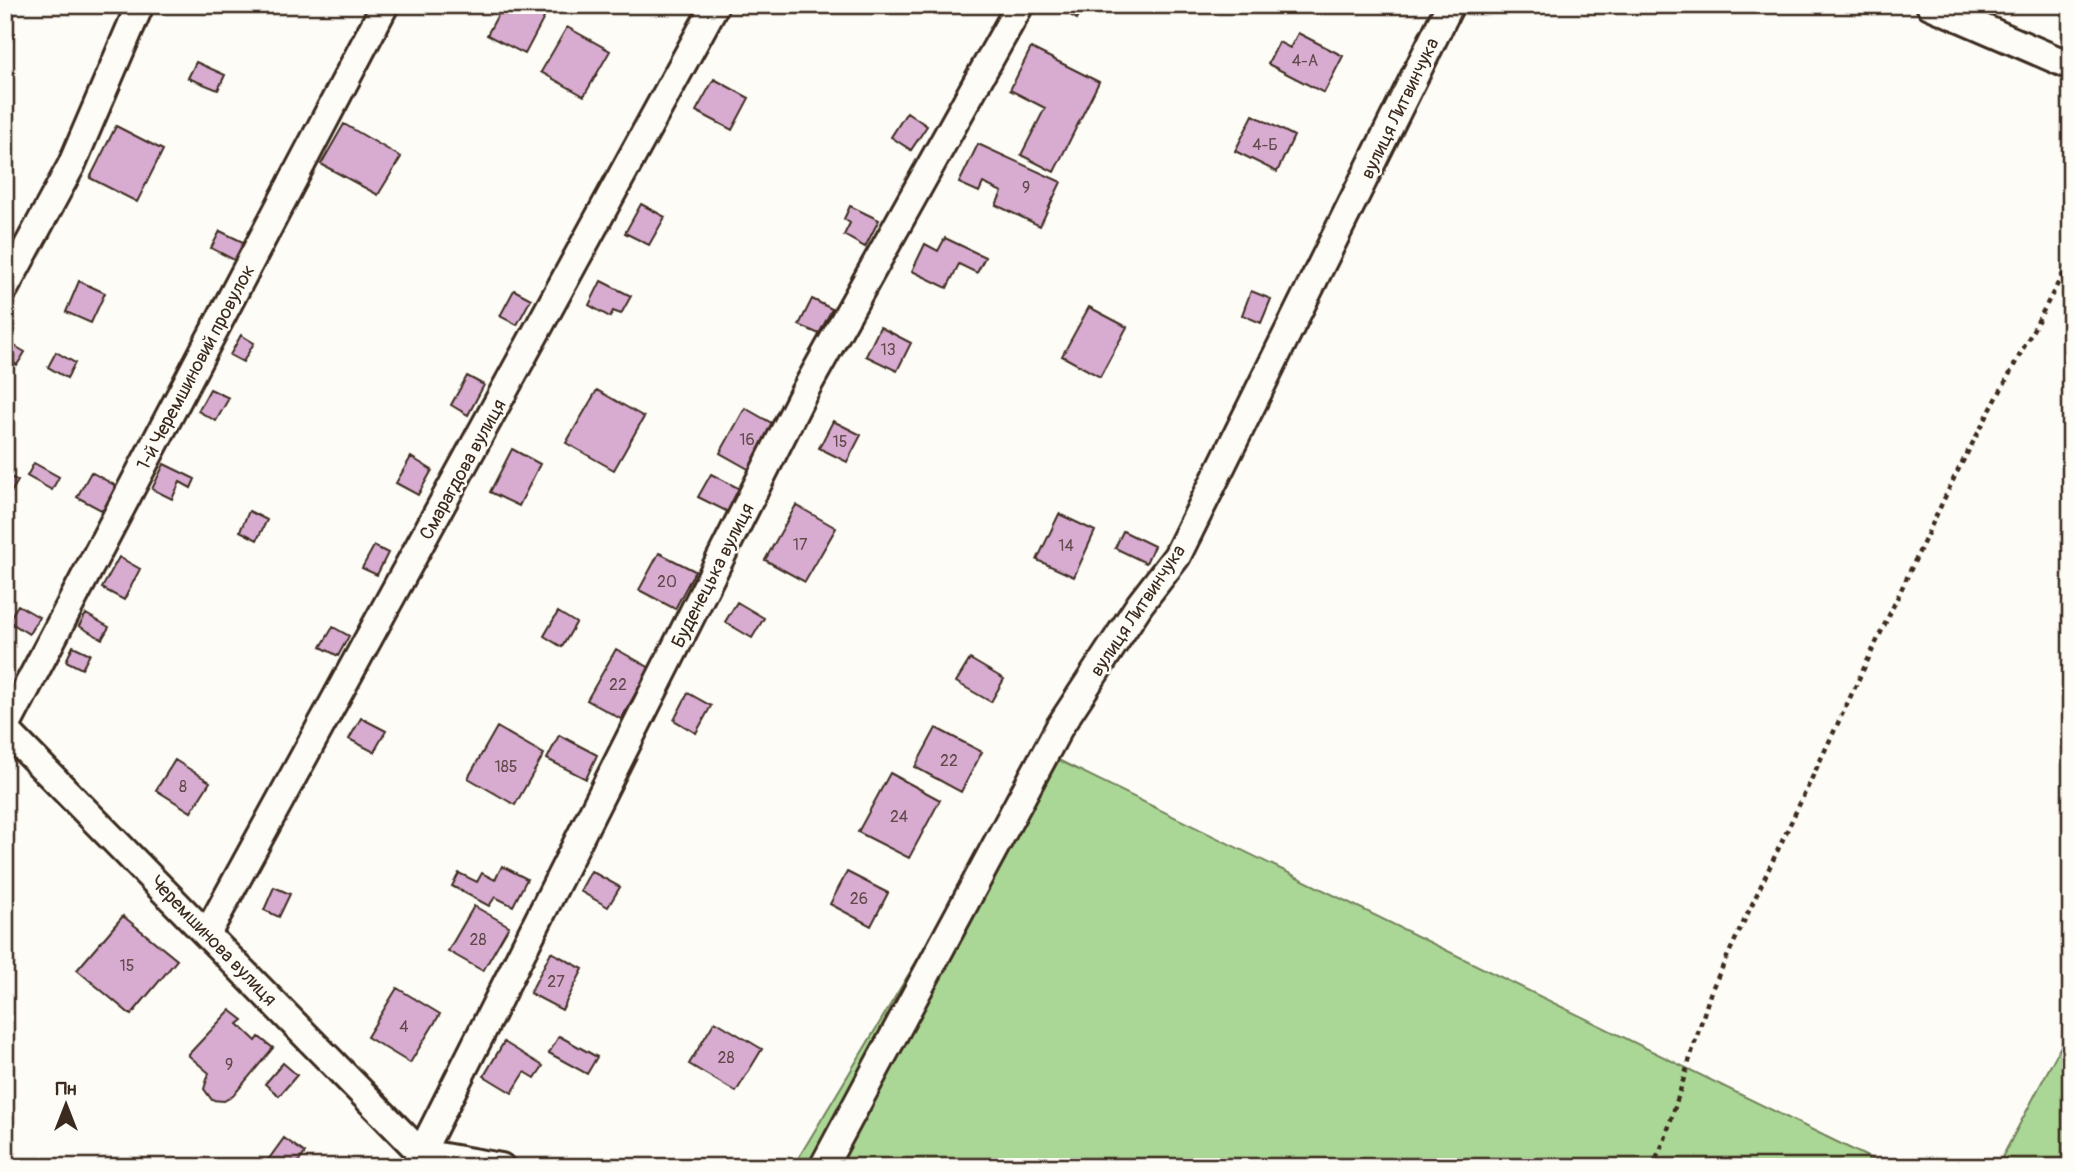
<svg xmlns="http://www.w3.org/2000/svg" width="2076" height="1172" viewBox="0 0 2076 1172" font-family="Pangolin,sans-serif">
<style>
.green{fill:#aad796;stroke:#72805a;stroke-width:2}
.building{fill:#d8acd1;stroke:#3b2a1e;stroke-width:2}
.lines{fill:none;stroke-linecap:round;stroke-linejoin:round}
.minor-casing{stroke:#3b2a1e;stroke-width:32}
.path{stroke:#3b2a1e;stroke-width:4.5;stroke-dasharray:5 5;stroke-linecap:butt}
.minor{stroke:#fdfcf7;stroke-width:26}
.labels{text-anchor:middle;stroke-width:5;stroke-linejoin:round;paint-order:stroke}
.number-label{font-size:16px;fill:#624a4b}
.street-label{font-size:19px;fill:#3b2a1e;stroke:#fdfcf7}
</style>
<rect width="100%" height="100%" fill="#fdfcf7"/>
<filter id="ink" filterUnits="userSpaceOnUse"><feTurbulence type="fractalNoise" baseFrequency=".0143" numOctaves="2"/><feDisplacementMap in="SourceGraphic" scale="14" xChannelSelector="R" yChannelSelector="G"/><feConvolveMatrix kernelMatrix="1 2 1 2 8 2 1 2 1" color-interpolation-filters="sRGB"/></filter>
<g filter="url(#ink)">
<!-- green -->
<path class="green" d="M1042,752L1888,1167H793Z
M2071,1027V1167H1997Z"/>
<!-- building -->
<path class="building" d="M503,5H525L545,16L525,54L487,35Z
M1053,5H1084L1077,19Z
M1348,5H1363L1360,12Z
M567,27L610,51L584,96L541,72Z
M1298,33L1343,56L1324,93L1268,64L1279,42L1290,48Z
M1031,48L1099,82L1054,172L1021,155L1045,108L1010,90Z
M196,62L225,75L218,90L188,78Z
M714,79L749,98L732,130L696,111Z
M907,112L927,126L911,150L891,137Z
M1253,115L1294,136L1277,172L1235,151Z
M344,124L401,157L378,195L321,164Z
M116,126L163,150L137,202L90,178Z
M978,144L1061,182L1040,226L996,205L1002,192L983,183L979,192L959,183Z
M641,204L665,217L649,245L625,233Z
M850,206L879,220L865,247L844,235L850,223L844,219Z
M220,231L245,243L236,261L211,248Z
M945,238L985,257L977,273L959,264L947,288L912,271L925,244L938,251Z
M79,281L105,293L91,323L66,312Z
M601,281L631,296L621,314L613,311L610,317L589,305Z
M514,290L531,299L517,325L500,316Z
M1251,291L1271,299L1261,323L1242,315Z
M812,299L832,309L819,334L799,325Z
M1089,307L1127,327L1100,377L1062,356Z
M880,327L911,343L897,371L866,356Z
M241,335L254,343L243,362L230,355Z
M13,345L25,352L17,365L5,358Z
M56,352L75,363L67,378L48,367Z
M467,376L484,385L468,415L451,405Z
M210,389L229,398L216,421L198,411Z
M597,390L644,417L614,470L566,443Z
M745,408L775,425L750,470L720,453Z
M833,421L861,435L847,462L819,448Z
M512,449L540,464L519,506L490,492Z
M411,457L432,470L418,495L396,483Z
M34,463L59,477L52,490L27,476Z
M164,464L195,479L191,488L180,482L172,499L152,489Z
M91,472L116,486L103,511L77,497Z
M5,474L18,481L5,502Z
M711,474L740,489L728,512L698,497Z
M796,505L836,528L805,582L765,560Z
M249,511L267,520L257,540L240,531Z
M1059,514L1095,531L1074,577L1037,560Z
M1123,531L1154,546L1146,563L1115,548Z
M374,546L388,553L377,575L362,568Z
M659,553L695,571L675,609L639,590Z
M119,557L140,569L124,600L102,588Z
M737,602L764,618L752,638L725,622Z
M18,605L39,617L29,634L8,621Z
M558,612L576,623L562,647L544,636Z
M86,614L109,627L102,639L79,626Z
M333,627L349,636L338,656L321,647Z
M73,646L90,654L82,669L66,661Z
M616,649L650,668L621,719L587,700Z
M970,659L1004,679L991,702L956,682Z
M688,693L711,706L696,733L674,720Z
M361,718L386,731L374,752L349,739Z
M497,727L544,754L515,805L468,778Z
M936,728L982,752L961,792L915,767Z
M559,735L597,755L586,779L547,759Z
M175,760L210,782L191,812L156,790Z
M890,773L940,800L909,858L858,832Z
M502,866L527,879L513,906L495,897L489,906L452,886L459,873L477,882L482,873L495,880Z
M591,871L620,887L608,907L580,891Z
M847,872L888,893L871,926L830,904Z
M274,887L290,894L279,917L264,910Z
M474,906L509,926L483,971L448,951Z
M123,916L177,960L131,1015L77,970Z
M551,952L583,969L562,1010L530,993Z
M397,988L440,1014L410,1063L367,1037Z
M230,1010L243,1020L238,1024L256,1041L259,1037L273,1048L233,1096L224,1101L212,1100L204,1089L209,1073L188,1055Z
M715,1021L762,1049L736,1092L689,1064Z
M559,1036L597,1057L587,1074L549,1053Z
M504,1042L543,1066L535,1078L525,1072L512,1093L484,1076Z
M283,1063L297,1075L279,1096L265,1084Z
M284,1138L305,1153L295,1167H263Z"/>
<g class="lines">
<!-- minor casing -->
<g class="minor-casing">
<path id="minor" d="M1930,5L2071,66
M5,288L71,166L140,5
M5,729L385,5
M5,729L421,1153
M208,932L715,5
M421,1153L501,1167
M414,1167L802,396L1020,5
M823,1167L1060,726L1140,604L1177,556L1450,5"/>
</g>
<!-- path -->
<path class="path" d="M1652,1167L1664,1142L1711,991L1955,476L2071,259"/>
<!-- minor -->
<use href="#minor" class="minor"/>
</g>
</g>
<g class="labels">
<!-- number labels -->
<g class="number-label">
<text x="1305" y="66">4-А</text>
<text x="1265" y="150">4-Б</text>
<text x="1026" y="193">9</text>
<text x="888" y="355">13</text>
<text x="747" y="445">16</text>
<text x="840" y="447">15</text>
<text x="800" y="550">17</text>
<text x="1066" y="551">14</text>
<text x="667" y="587">20</text>
<text x="618" y="690">22</text>
<text x="949" y="766">22</text>
<text x="506" y="772">185</text>
<text x="183" y="792">8</text>
<text x="899" y="822">24</text>
<text x="859" y="904">26</text>
<text x="478" y="945">28</text>
<text x="127" y="971">15</text>
<text x="556" y="987">27</text>
<text x="404" y="1032">4</text>
<text x="726" y="1063">28</text>
<text x="229" y="1070">9</text>
</g>
<!-- street labels -->
<g class="street-label">
<text transform="translate(1399 108) rotate(-64)" y="7">вулиця Литвинчука</text>
<text transform="translate(195 367) rotate(-62)" y="7">1-й Черемшиновий провулок</text>
<text transform="translate(462 469) rotate(-61)" y="7">Смарагдова вулиця</text>
<text transform="translate(712 575) rotate(-63)" y="7">Буденецька вулиця</text>
<text transform="translate(1137 610) rotate(-56)" y="7">вулиця Литвинчука</text>
<text transform="translate(214 940) rotate(46)" y="7">Черемшинова вулиця</text>
</g>
</g>
<!-- margin -->
<rect width="2076" height="1172" fill="none" stroke="#fdfcf7" stroke-width="28"/>
<rect x="14" y="14" width="2048" height="1144" fill="none" stroke="#3b2a1e" stroke-width="2.5" filter="url(#ink)"/>
<!-- north arrow -->
<g transform="translate(66 1105)" stroke="#fdfcf7" stroke-width="5" paint-order="stroke">
<path d="M0-5L12 26L0 18L-12 26Z" fill="#3b2a1e"/>
<text y="-10" font-size="19" font-weight="bold" text-anchor="middle" fill="#3b2a1e">Пн</text>
</g>
</svg>
